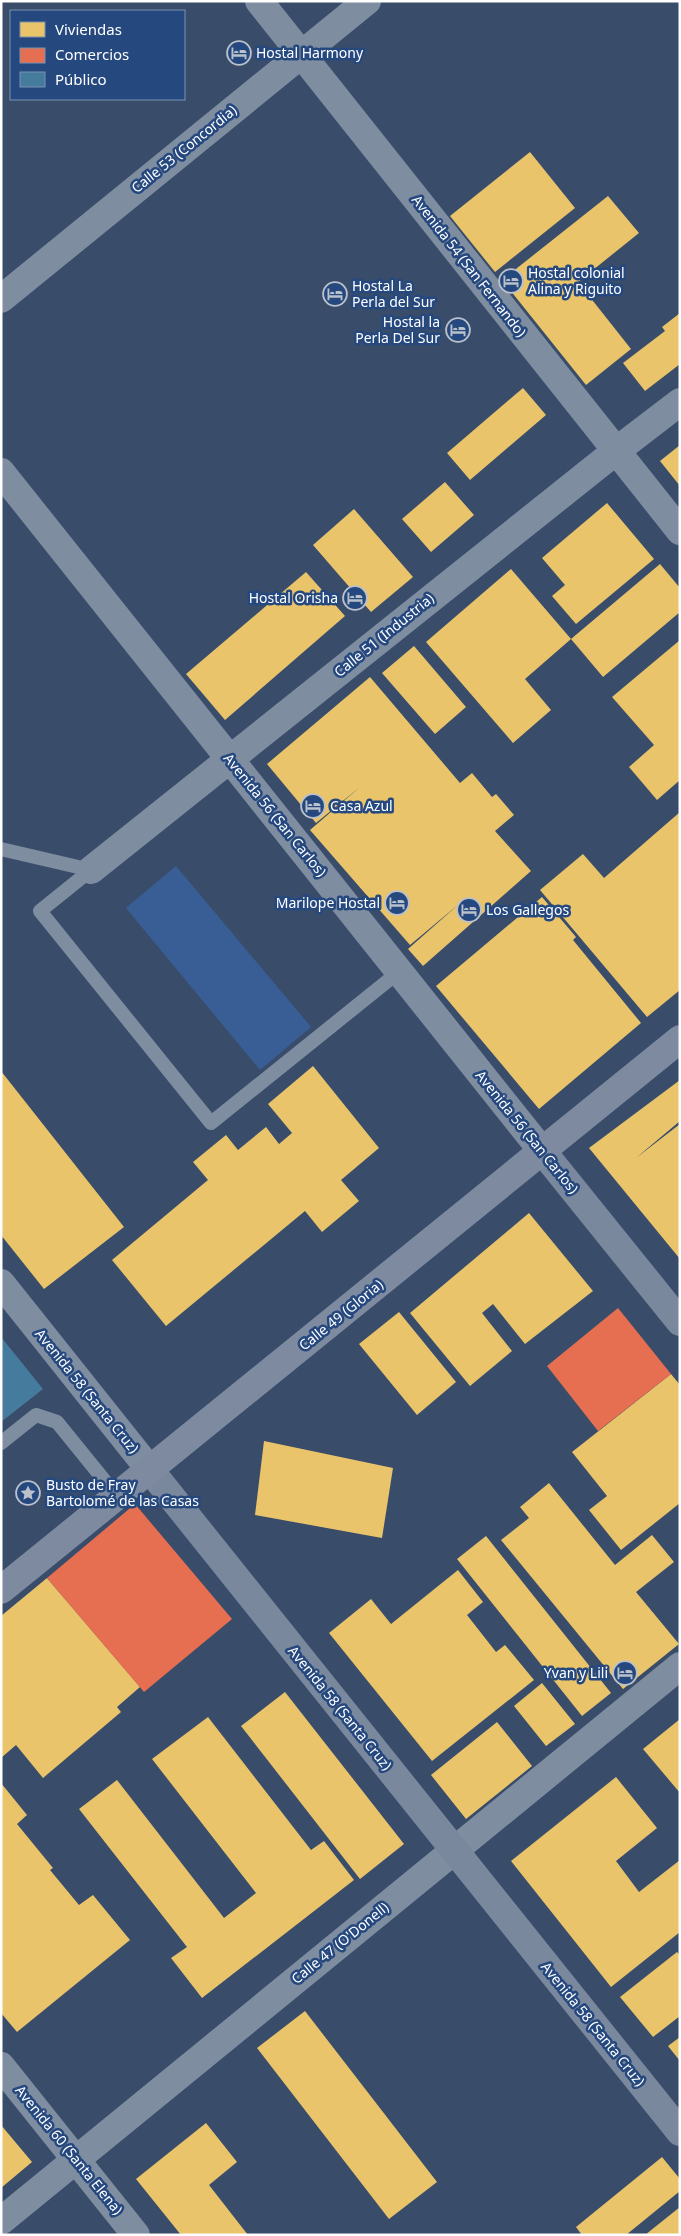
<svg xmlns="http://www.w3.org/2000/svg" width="681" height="2236" viewBox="0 0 681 2236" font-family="'Noto Sans',sans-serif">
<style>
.green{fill:#385e95}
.homes{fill:#e9c46a}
.shops{fill:#e76f51}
.public{fill:#457b9d}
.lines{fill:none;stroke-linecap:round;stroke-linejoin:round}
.service{stroke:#7f8da1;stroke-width:14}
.minor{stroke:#7f8da1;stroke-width:28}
.tertiary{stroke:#7f8da1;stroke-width:28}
.secondary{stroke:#7a889d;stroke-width:28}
.primary{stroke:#7d8a9f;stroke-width:28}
.labels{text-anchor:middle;stroke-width:5;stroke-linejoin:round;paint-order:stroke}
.poi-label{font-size:14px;fill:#fff;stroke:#25487f;text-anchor:start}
.street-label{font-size:14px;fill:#fff;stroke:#25487f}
</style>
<rect width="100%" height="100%" fill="#394d6b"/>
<!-- green -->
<path class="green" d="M176,866L311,1027L260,1070L126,908Z"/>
<!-- homes -->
<path class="homes" d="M530,152L575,208L495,272L450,216Z
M608,196L639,233L578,282L631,349L586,385L502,280Z
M680,313V364L645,391L623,363L665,331L662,327Z
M523,388L546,415L470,480L447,453Z
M680,445V486L660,461Z
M445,482L474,515L431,552L402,519Z
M607,503L654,559L576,624L552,596L565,585L542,558Z
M354,509L413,577L371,612L313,545Z
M660,564L680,588V612L603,677L571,639Z
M511,569L571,639L525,679L551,710L513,743L426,642Z
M306,572L345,616L225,720L186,674Z
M680,640V780L657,800L629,767L654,745L612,697Z
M414,646L466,707L435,734L382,673Z
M370,677L460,783L472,773L492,797L496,794L514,815L495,831L531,871L423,966L408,949L459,904L410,945L310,830L360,787L316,823L267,764Z
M680,812V990L647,1017L540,890L583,854L604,878Z
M542,897L576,937L573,940L641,1023L539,1109L436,986Z
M313,1066L379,1148L341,1180L359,1201L322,1232L305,1211L166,1326L112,1260L208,1180L193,1162L226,1135L238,1150L266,1127L279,1144L292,1133L268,1104Z
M1,1071L124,1227L44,1289L1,1235Z
M680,1080V1121L636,1158L680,1124V1259L589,1148Z
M529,1213L593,1291L525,1344L493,1304L482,1313L512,1351L470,1386L410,1313Z
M399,1312L456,1382L417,1415L359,1344Z
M671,1374L680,1385V1503L621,1550L589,1510L607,1496L572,1452Z
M264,1441L393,1468L382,1538L255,1515Z
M549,1483L615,1565L652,1535L674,1562L636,1592L679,1644L623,1689L501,1540L529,1518L520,1507Z
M486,1536L611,1693L582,1716L457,1559Z
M458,1570L483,1602L467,1615L496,1652L505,1645L534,1680L432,1761L329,1633L371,1599L391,1624Z
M47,1578L140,1687L117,1707L121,1712L43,1778L16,1745L1,1758V1616Z
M542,1683L575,1724L546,1746L514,1706Z
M285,1692L404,1844L360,1879L241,1726Z
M208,1717L311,1850L324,1841L354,1880L202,1998L171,1958L187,1947L79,1809L117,1780L224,1918L256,1893L152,1759Z
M680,1719V1793L643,1749Z
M497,1722L532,1766L466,1819L431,1775Z
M616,1777L657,1828L616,1861L639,1892L680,1860V1932L611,1987L511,1861Z
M1,1783L27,1815L17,1824L53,1868L50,1870L79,1905L93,1895L130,1940L17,2032L1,2013Z
M677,1952L680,1955V2016L653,2037L620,1997Z
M305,2011L437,2182L389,2219L257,2048Z
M680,2037V2061L668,2046Z
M206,2123L237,2162L209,2185L248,2235H181L136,2179Z
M1,2125L32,2162L1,2188Z
M662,2157L680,2179V2191L626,2235H582L576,2227Z
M680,2207V2235H645Z"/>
<!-- shops -->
<path class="shops" d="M618,1308L671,1374L598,1431L547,1366Z
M135,1504L232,1619L144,1692L47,1578Z"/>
<!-- public -->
<path class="public" d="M1,1337L43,1389L1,1422Z"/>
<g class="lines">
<!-- service -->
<path class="service" d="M1,849L91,870
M91,870L40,911L211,1123L400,971
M1,1443L36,1415L57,1422L117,1496"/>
<!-- minor -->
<path class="minor" d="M259,1L680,531
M1,299L367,1
M1,472L543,1152
M91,870L616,451L680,402
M1,2221L680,1666"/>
<!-- tertiary -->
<path class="tertiary" d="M1,1283L150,1470
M1,2066L136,2235"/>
<!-- secondary -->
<path class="secondary" d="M543,1152L680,1322
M150,1470L680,2132"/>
<!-- primary -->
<path class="primary" d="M1,1590L680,1039"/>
</g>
<!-- icons -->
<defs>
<g id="hotel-ring" transform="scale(1.25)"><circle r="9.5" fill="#25487f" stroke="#bac1cb" stroke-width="1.5"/><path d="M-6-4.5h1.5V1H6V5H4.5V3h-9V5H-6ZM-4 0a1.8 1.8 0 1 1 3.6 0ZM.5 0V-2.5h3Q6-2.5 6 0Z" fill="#bac1cb"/></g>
<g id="sight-ring" transform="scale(1.25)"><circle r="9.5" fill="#25487f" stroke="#bac1cb" stroke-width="1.5"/><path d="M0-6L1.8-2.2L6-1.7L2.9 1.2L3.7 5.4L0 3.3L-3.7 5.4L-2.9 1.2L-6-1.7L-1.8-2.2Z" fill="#bac1cb"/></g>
</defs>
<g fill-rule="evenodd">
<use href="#hotel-ring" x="239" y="53"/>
<use href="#hotel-ring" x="511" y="281"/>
<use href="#hotel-ring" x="335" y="294"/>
<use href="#hotel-ring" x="458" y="330"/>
<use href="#hotel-ring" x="355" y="598"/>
<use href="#hotel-ring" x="313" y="806"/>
<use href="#hotel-ring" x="397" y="903"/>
<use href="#hotel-ring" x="469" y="910"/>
<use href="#sight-ring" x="28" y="1493"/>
<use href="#hotel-ring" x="625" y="1673"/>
</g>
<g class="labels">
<!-- poi labels -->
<g class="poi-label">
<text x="256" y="58">Hostal Harmony</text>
<text x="528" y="278">Hostal colonial<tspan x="528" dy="16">Alina y Riguito</tspan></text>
<text x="352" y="291">Hostal La<tspan x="352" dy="16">Perla del Sur</tspan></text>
<text x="440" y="327" text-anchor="end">Hostal la<tspan x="440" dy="16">Perla Del Sur</tspan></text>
<text x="338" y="603" text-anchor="end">Hostal Orisha</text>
<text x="330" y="811">Casa Azul</text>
<text x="380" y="908" text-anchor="end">Marilope Hostal</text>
<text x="486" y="915">Los Gallegos</text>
<text x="46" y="1490">Busto de Fray<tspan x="46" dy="16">Bartolomé de las Casas</tspan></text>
<text x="608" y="1678" text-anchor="end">Yvan y Lili</text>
</g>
<!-- street labels -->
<g class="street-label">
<text transform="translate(184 149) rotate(-39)" y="5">Calle 53 (Concordia)</text>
<text transform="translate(469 266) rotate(52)" y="5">Avenida 54 (San Fernando)</text>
<text transform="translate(384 635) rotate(-39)" y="5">Calle 51 (Industria)</text>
<text transform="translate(275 815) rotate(51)" y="5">Avenida 56 (San Carlos)</text>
<text transform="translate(527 1132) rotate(51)" y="5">Avenida 56 (San Carlos)</text>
<text transform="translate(341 1315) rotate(-39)" y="5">Calle 49 (Gloria)</text>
<text transform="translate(87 1391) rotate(51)" y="5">Avenida 58 (Santa Cruz)</text>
<text transform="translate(340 1708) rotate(51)" y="5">Avenida 58 (Santa Cruz)</text>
<text transform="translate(340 1943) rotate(-39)" y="5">Calle 47 (O'Donell)</text>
<text transform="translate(593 2024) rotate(51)" y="5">Avenida 58 (Santa Cruz)</text>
<text transform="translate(69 2150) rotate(51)" y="5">Avenida 60 (Santa Elena)</text>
</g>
</g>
<!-- border -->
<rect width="681" height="2236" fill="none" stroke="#ffffff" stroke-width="5"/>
<!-- legend -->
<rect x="10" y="10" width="175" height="90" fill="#25487f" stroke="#7c91b2"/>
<rect x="20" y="22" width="25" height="15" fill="#e9c46a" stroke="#7c91b2"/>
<text x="55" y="35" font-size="15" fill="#ffffff">Viviendas</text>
<rect x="20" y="48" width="25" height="15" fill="#e76f51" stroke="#7c91b2"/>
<text x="55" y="60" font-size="15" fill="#ffffff">Comercios</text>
<rect x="20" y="72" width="25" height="15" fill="#457b9d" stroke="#7c91b2"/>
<text x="55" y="85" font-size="15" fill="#ffffff">Público</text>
</svg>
